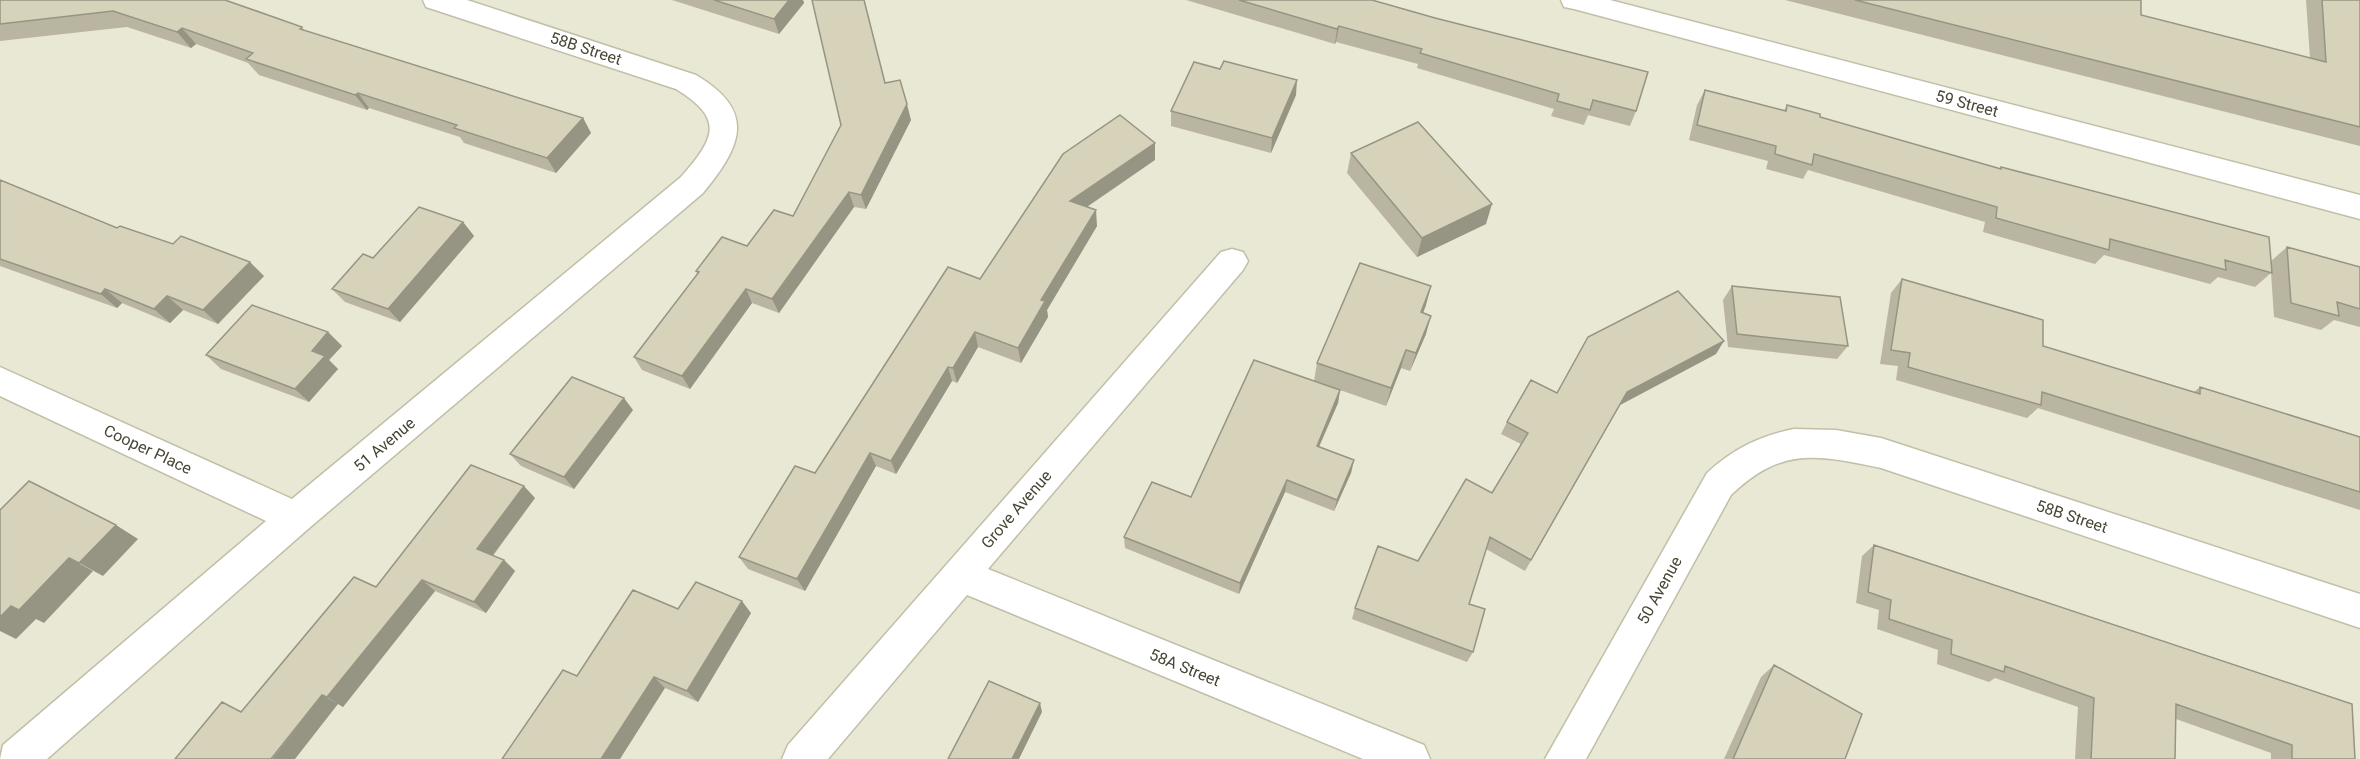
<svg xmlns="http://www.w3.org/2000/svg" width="2360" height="759" viewBox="0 0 2360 759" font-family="Roboto,sans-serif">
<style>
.residential{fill:#e9e8d4}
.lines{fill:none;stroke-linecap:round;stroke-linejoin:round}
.minor-casing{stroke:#c1bfa8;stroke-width:3}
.minor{fill:#fff;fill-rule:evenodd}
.wall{fill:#b9b5a1}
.shaded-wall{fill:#969483}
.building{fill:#d7d3bb;stroke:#969483;stroke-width:1.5}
.labels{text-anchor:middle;stroke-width:4.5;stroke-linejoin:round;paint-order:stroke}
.street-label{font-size:16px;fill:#484535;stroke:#fff}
</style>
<rect width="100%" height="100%" fill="#f4f4e6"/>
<!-- residential -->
<path class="residential" d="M0,0H2360V759H0Z"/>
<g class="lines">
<!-- minor casing -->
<g class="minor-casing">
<path id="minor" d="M423,0H467L696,75C757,111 742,146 703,193L308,529L47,759H0L3,745L266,521L0,396V367L292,499L681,177C715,138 725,119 676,89L426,7Z
M1561,0H1610L2360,195V219L1574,9L1564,7Z
M1232,249L1243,252L1248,261L1243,270L988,569L1424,745L1430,759H1363L967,595L828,759H782L788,745L1221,252Z
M1794,429L1836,430L1881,438L2360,594V628L1881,468C1817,455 1782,446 1731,495L1586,759H1545L1707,473C1733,449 1759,436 1794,429Z"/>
</g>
<!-- minor -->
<use href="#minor" class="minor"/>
</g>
<!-- wall -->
<path class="wall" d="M0,0L302,27L305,31L583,118L591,133L556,173L464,143L460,137L369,108L367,110L259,75L248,63L196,44L191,48L127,27L0,41Z
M672,0H803L804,3L779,34Z
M1186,0H1372L1636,111L1630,126L1588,115L1584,125L1551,116L1554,109L1417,68L1418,64L1336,42L1335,44Z
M1785,0H2141V15L2310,58L2306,0H2360V146Z
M1220,69L1296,95L1271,153L1171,126V111Z
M885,83L911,120L866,209L854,207L779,313L752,303L690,389L642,370L634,357L697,274L696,271L747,246L793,216Z
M1705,90L1784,111L1787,105L1820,117L1999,169L2001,167L2271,261L2287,247L2360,267V327L2334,320L2321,330L2274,317L2271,273L2255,287L2218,277L2210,284L2104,255L2095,264L1983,232L1985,222L1808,170L1803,179L1766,169L1768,161L1689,140L1697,105Z
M1351,153L1486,224L1417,257L1347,173Z
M1155,160L1087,207L1097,226L1047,310L1048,317L1021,363L978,347L957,383L952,381L896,474L876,466L805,591L748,569L739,557L815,473L980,279Z
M0,180L117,228L264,276L218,324L183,310L170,323L122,303L117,308L0,266Z
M463,222L474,236L400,322L345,302L332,289Z
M1902,279L2043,346L2194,392L2200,387L2360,437V510L2038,408L2027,418L1896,380L1898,366L1880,364L1891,293Z
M1732,286L1848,346L1837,359L1728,347L1723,300Z
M1426,305L1423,313L1426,334L1410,371L1401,368L1386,406L1340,390L1338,403L1319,447L1354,460L1351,473L1334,511L1285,492L1239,594L1125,548L1124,537L1191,497L1314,381L1317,363Z
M328,332L342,346L329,360L338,369L309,402L221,369L206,355Z
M1716,354L1620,405L1525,571L1486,549L1469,604L1473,652L1467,662L1352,619L1355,608L1418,561L1492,493L1521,444L1501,434L1507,422L1557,393Z
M633,410L574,489L521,466L510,454Z
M535,498L493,556L504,560L515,571L486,613L435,591L343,707L338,704L241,712Z
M1874,545L2355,759H2271V753L2176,719L2175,759H2075L2078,707L1995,678L1989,682L1937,664L1938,650L1877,629L1879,610L1856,603L1862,556Z
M678,609L751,613L698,702L665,688L577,676Z
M1774,665L1845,759H1724L1761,677Z"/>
<!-- shaded-wall -->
<path class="shaded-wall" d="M789,0H803L804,3L779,34L774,19Z
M1339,26L1336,42L1335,44L1337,29Z
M182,28L196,44L191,48L177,32Z
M1297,80L1296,95L1271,153L1272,138Z
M358,93L369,108L367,110L355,95Z
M907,104L911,120L866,209L861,195Z
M583,118L591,133L556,173L547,158Z
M1155,143V160L1072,217L1070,201Z
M849,192L854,207L779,313L772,299Z
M1492,204L1486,224L1417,257L1422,238Z
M1096,210L1097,226L1047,310L1048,317L1021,363L1018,348L1041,300Z
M463,222L474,236L400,322L388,309Z
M250,262L264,276L218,324L203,310Z
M1431,286L1426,305L1416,331L1421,312Z
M105,289L122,303L117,308L101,294Z
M746,289L752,303L690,389L682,376Z
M167,296L183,310L170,323L154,309Z
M1431,316L1426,334L1410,371L1416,353Z
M328,332L342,346L329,360L338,369L309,402L295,389L312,351Z
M975,332L978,347L957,383L953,368Z
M1724,341L1716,354L1620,405L1525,571L1627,392Z
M1406,350L1401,368L1386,406L1391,388Z
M948,367L952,381L896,474L891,461Z
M1340,390L1338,403L1314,458L1317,446Z
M624,398L633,410L574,489L564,477Z
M870,453L876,466L805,591L797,579Z
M1354,460L1351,473L1334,511L1337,500Z
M1287,480L1285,492L1239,594L1240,583Z
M524,486L535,498L489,560L477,549Z
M116,525L138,539L103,576L79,563Z
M69,558L93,571L44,623L36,619L16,639L0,631V617L11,606Z
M504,560L515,571L486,613L474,602Z
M422,580L435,591L343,707L327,697Z
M742,601L751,613L698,702L687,691Z
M654,677L665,688L620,759H601Z
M322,695L338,704L295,759H272Z
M1040,703L1042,712L1019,759H1012Z"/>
<!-- building -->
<path class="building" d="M0,0H225L302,27L300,29L583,118L547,158L454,128L457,125L358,93L355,95L246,59L253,53L182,28L177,32L113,11L0,24Z
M714,0H789L774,19Z
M812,0H864L885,83L900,80L907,104L861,195L849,192L772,299L746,289L682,376L634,357L699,272L696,271L722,237L747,246L774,210L793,216L841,125Z
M1239,0H1372L1435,18L1648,72L1636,111L1593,100L1590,110L1557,101L1559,94L1420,53L1422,49L1339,26L1337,29Z
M1855,0H2141V15L2326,62L2322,0H2360V127Z
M1224,61L1297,80L1272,138L1171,111L1194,62L1220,69Z
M1705,90L1786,111L1787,105L1820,114V117L2001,169V167L2269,237L2272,273L2225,260L2226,270L2110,239L2109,250L1996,218L1997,207L1814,154L1812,165L1775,154L1776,146L1697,125Z
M1120,115L1155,143L1070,201L1096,210L1041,300L1045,301L1018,348L975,332L953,368L948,367L891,461L870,453L797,579L739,557L795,466L815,473L948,267L980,279L1063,154Z
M1418,122L1492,204L1422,238L1351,153Z
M0,180L117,228L120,226L173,244L181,236L250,262L203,310L167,296L154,309L105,289L101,294L0,259Z
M419,207L463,222L388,309L332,289L363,254L373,258Z
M2287,247L2360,267V309L2337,302L2339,316L2291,303Z
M1360,263L1431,286L1421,312L1431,316L1416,353L1406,350L1391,388L1317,363Z
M1902,279L2043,320V346L2200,394V387L2360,437V492L2042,392L2041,405L1908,367L1910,353L1891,350Z
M1732,286L1840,297L1848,346L1737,334Z
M1678,291L1724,341L1627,392L1531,560L1490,537L1469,604L1485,609L1473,652L1355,608L1378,546L1418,561L1466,479L1492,493L1528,433L1507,422L1531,380L1557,393L1588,337Z
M252,305L328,332L312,351L325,356L295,389L206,355Z
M1254,360L1340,390L1317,446L1354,460L1337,500L1287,480L1240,583L1124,537L1152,482L1191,497Z
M572,377L624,398L564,477L510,454Z
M471,465L524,486L477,549L504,560L474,602L422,580L327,697L322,695L271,759H175L222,702L241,712L354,577L376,587Z
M29,481L116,525L79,563L69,558L19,610L11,606L0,617V510Z
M1874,545L2352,704L2355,759H2292V745L2176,704L2175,759H2091L2094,698L2005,666L2004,672L1951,654L1952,640L1889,619L1891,600L1868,592Z
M696,582L742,601L687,691L654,677L601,759H502L563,670L577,676L633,590L678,609Z
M1774,665L1862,714L1845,759H1733Z
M989,681L1040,703L1012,759H948Z"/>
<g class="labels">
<!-- street labels -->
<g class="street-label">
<text transform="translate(586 48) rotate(18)" y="6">58B Street</text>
<text transform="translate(1967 103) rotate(15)" y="6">59 Street</text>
<text transform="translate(384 444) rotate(-40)" y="6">51 Avenue</text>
<text transform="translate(148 449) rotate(25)" y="6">Cooper Place</text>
<text transform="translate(1016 509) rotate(-49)" y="6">Grove Avenue</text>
<text transform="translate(2072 516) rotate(18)" y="6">58B Street</text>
<text transform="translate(1659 590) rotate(-61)" y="6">50 Avenue</text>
<text transform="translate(1185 667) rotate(22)" y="6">58A Street</text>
</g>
</g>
</svg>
